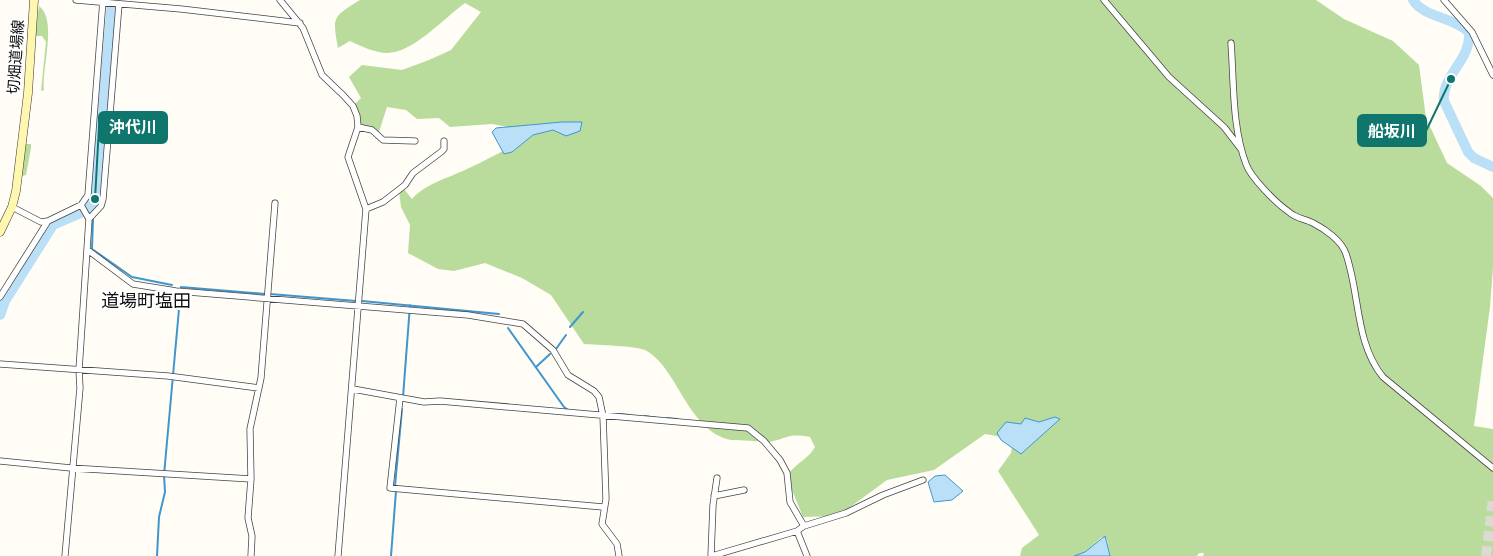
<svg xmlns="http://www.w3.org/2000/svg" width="1493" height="556" viewBox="0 0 1493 556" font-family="Lora,'Noto Sans JP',serif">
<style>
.forest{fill:#b9dc9c}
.water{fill:#b9e0f7;stroke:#3f96cf}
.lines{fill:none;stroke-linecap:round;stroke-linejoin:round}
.stream{stroke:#3f96cf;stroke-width:2}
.river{stroke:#b9e0f7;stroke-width:10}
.motorway-tunnel{stroke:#dbdad3;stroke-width:10;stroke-dasharray:10 5;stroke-linecap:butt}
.minor-casing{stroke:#444;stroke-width:7}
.secondary-casing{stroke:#333;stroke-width:9}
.minor{stroke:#fff;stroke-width:5.5}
.secondary{stroke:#fff6b0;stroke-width:8}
.labels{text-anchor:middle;stroke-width:5;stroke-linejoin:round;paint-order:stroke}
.street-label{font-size:15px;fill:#111;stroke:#fff}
.quarter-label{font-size:18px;fill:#111;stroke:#fff}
.leader{fill:none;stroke:#0f766e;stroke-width:2}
.callout-dot{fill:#0f766e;stroke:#fff;stroke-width:2}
.callout{fill:#0f766e;stroke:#0f766e;stroke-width:2}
.callout-label{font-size:16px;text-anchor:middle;font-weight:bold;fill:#fff}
</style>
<rect width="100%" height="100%" fill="#fffdf5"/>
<!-- forest -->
<path class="forest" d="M360,0H1316L1344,19L1393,41L1419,65L1426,118L1447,163L1481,186L1493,198V268L1490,307L1474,426L1493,429V556H1203L1204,553H1199L1197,556H1110L1107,540L1102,537L1085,552L1075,556H1020L1022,548L1039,535L998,471L1011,453L1013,439L985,434L934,470L887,480L838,516L803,517L792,490L790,472C798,462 809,458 815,447L810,437C786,433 790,438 769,442C767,442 735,440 731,440C687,431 678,367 645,350C636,346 597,345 584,344L551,295L522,278L485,263L454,271L438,269L408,253L410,225L401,207L399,191L404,189L412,199C425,184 448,178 467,169C487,160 507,149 527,138L522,130L492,124L450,127L439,118L417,119L406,110L387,107L379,132L360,125L354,105L361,98L349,77L362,65L402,70L429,60L451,50L481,12L465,3C444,18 413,53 387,53C375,53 361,46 350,41L338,48C332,16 333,17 360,0Z
M39,6C58,20 41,70 44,90L41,91L46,42L42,36H35Z
M25,144H31V148L26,175L22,176Z"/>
<!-- water -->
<path class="water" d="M562,122H582L580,131L566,136L553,130L533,135L512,152L504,154L492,132L496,128Z
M1055,417L1060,419L1021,454L1001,440L997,433L1006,422L1021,424L1025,418L1039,422Z
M945,475L963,491L952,500L934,502L928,482L935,476Z
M1105,536L1110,556H1074L1085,552Z"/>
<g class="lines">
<!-- stream -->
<path class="stream" d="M88,210L91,215
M93,219L92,249L132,277L172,285
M181,287L265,294
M270,294L356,301
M362,301L499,314
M570,327L583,312
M508,328L564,407L568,410
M556,349L566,335
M536,367L550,354
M403,397L410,305
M618,414L630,415
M645,416L657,418
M667,418L677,419
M395,486L402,409
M157,556L159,517L165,492L164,475L181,287
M391,556L396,491"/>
<!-- river -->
<path class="river" d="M1413,0C1423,17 1453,17 1469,32C1472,59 1441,76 1444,101L1468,152L1474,158L1493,167
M0,315L5,301L53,225L88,210L95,199L112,0"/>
<!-- motorway-tunnel -->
<path class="motorway-tunnel" d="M1486,556L1493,499"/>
<!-- minor casing -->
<g class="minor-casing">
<path id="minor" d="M76,0L181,9L300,23
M280,0L303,28L322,75L343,95L353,106L357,116L358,127L348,157L366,209L338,556
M1104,0L1169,77L1224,127L1241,149
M1444,0L1472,32L1493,75
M1231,43C1234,82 1232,127 1246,164C1251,178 1276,203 1289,212C1295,218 1305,219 1313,223C1325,229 1342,241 1346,254C1360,294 1355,343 1383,377L1493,468
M358,127L372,130L383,140L415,141
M12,207L41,222L48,221
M366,209L383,202L405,185L413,173L441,152L444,149V141
M89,219L101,206L103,199L119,4
M89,251L133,284L176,291L468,315L523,324L553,350L568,375L594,391L599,397L603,416L606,499L602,524L617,544L619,556
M0,297L48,221L81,205L88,195L103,0
M0,364L168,376L259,388
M353,389L424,402L440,401L748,428L764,441L780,460L787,473L790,502L804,526L797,531L807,556
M400,398L390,488L603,507
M0,461L71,468L251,479
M714,496L744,490
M804,526L846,513L883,495L923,480
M65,556L80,388L79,370L89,219L81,205
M251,556L252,536L248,518L251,479L250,429L261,378L275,203
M711,556L713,505L717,478
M712,556L797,531"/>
</g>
<!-- secondary casing -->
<g class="secondary-casing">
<path id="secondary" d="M0,232L12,207L16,191L28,93L34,0"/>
</g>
<!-- minor -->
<use href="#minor" class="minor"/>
<!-- secondary -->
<use href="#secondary" class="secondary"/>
</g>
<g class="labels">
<!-- street labels -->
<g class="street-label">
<text transform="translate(16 57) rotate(-86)" y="5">切畑道場線</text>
</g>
<!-- quarter labels -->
<g class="quarter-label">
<text x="146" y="307">道場町塩田</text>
</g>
</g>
<!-- callouts -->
<path class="leader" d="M95 199L99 127M1451 79L1426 131"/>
<g class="callout-dot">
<circle cx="95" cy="199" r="5"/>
<circle cx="1451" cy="79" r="5"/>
</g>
<g class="callout">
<rect x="99" y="112" width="68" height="31" rx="5"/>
<rect x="1358" y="115" width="68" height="31" rx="5"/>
</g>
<g class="callout-label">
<text x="133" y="133">沖代川</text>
<text x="1392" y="137">船坂川</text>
</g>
</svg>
